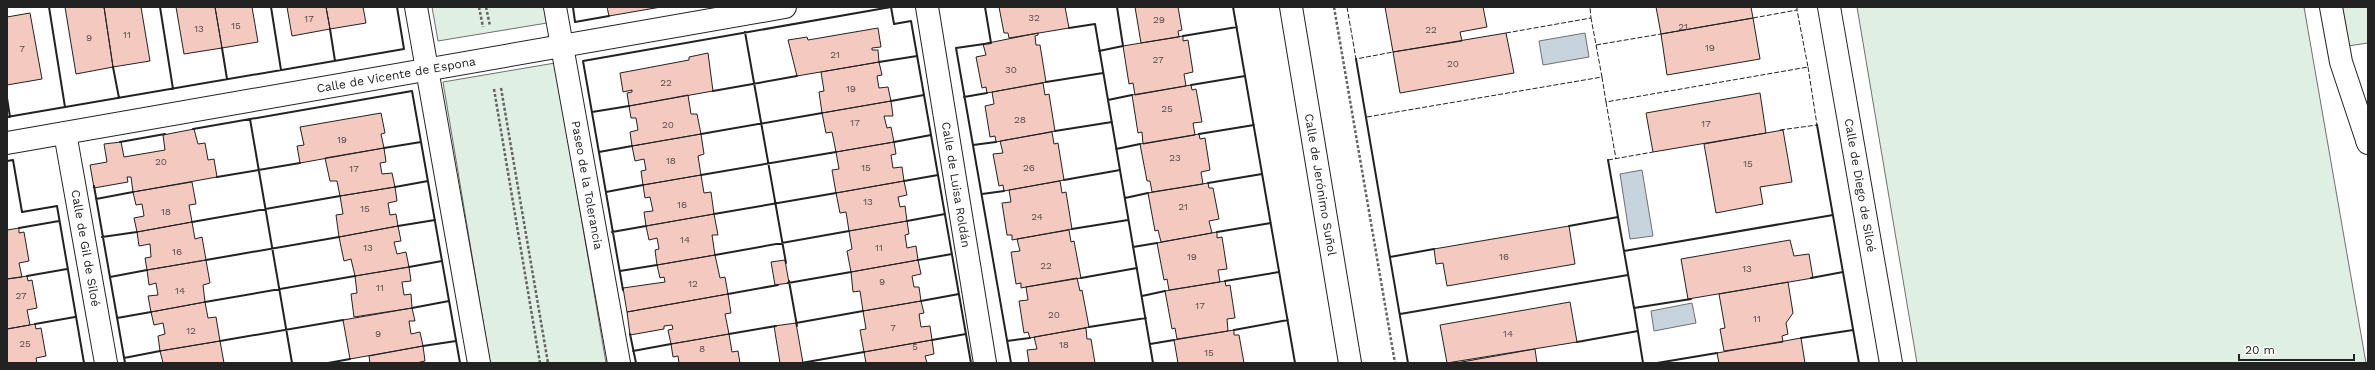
<svg xmlns="http://www.w3.org/2000/svg" width="2375" height="370" viewBox="0 0 2375 370" font-family="'Work Sans',sans-serif">
<style>
.green{fill:#e0efe3;stroke:#6f6f6f}
.water{fill:#c7d3dd;stroke:#6f6f6f}
.building{fill:#f3c9c0;stroke:#222}
.lines{fill:none;stroke-linecap:round;stroke-linejoin:round}
.pedestrian-casing{stroke:#222;stroke-width:24}
.minor-casing{stroke:#222;stroke-width:24}
.path{stroke:#646464;stroke-width:2.5;stroke-dasharray:3 2;stroke-linecap:butt}
.pedestrian{stroke:#fff;stroke-width:22}
.minor{stroke:#fff;stroke-width:22}
.fence{stroke:#222;stroke-width:1;stroke-dasharray:5 2;stroke-linecap:butt}
.wall{stroke:#222;stroke-width:2}
.labels{text-anchor:middle;stroke-width:3;stroke-linejoin:round;paint-order:stroke}
.number-label{font-size:10px;fill:#564c4a}
.street-label{font-size:12px;fill:#222;stroke:#fff}
</style>
<rect width="100%" height="100%" fill="#fff"/>
<!-- green -->
<path class="green" d="M432,7H545L547,23L438,41Z
M1857,7H2304L2366,363H1917Z
M2341,7H2368V43L2348,46Z
M555,63L606,363H490L443,82Z"/>
<!-- water -->
<path class="water" d="M1585,33L1589,57L1543,65L1539,41Z
M1642,170L1653,236L1630,239L1620,174Z
M1692,303L1696,323L1654,331L1651,311Z"/>
<!-- building -->
<path class="building" d="M65,7H104L113,67L76,74Z
M104,7H141L150,61L113,67Z
M176,7H215L222,48L184,54Z
M215,7H252L258,42L222,48Z
M287,7H326L330,29L292,36Z
M326,7H363L366,23L330,29Z
M607,7H661L609,16Z
M999,7H1065L1069,28L1009,38L1008,33H1004Z
M1135,7H1178L1182,30L1178,31L1179,37L1141,43Z
M1385,7H1483L1487,27L1460,32L1462,41L1393,52Z
M1656,7H1751L1753,18L1661,34Z
M30,13L42,79L7,85V17Z
M1753,18L1760,59L1667,75L1661,34Z
M878,28L881,47L872,48V50H878L879,62L797,76L788,40L807,37L808,40Z
M1038,33V35L1035,36L1036,45H1040L1046,82L987,93L986,87L982,88L976,57L986,55L983,44Z
M1506,33L1514,73L1400,93L1393,52Z
M1183,36V41L1188,40L1193,72L1184,74L1186,86L1135,95L1133,83L1129,84L1123,46Z
M708,53L713,91L629,106L627,93L632,92V90L623,92L620,73L689,60V57Z
M879,62L882,75L877,76L879,88L888,87L891,101L822,113L819,92L824,91L821,72Z
M1043,83L1045,95L1049,94L1055,131L996,142L995,136L990,137L985,106L994,104L992,92Z
M1191,85L1192,90L1196,89L1202,122L1193,123L1195,135L1143,144L1142,132L1138,133L1132,95Z
M1760,93L1766,133L1653,152L1646,113Z
M688,95L691,114H697L701,134L632,146L630,132L638,130L636,118H631L629,106Z
M891,101L893,116H884L887,128L891,127L894,142L836,152L832,132L826,133L822,113Z
M381,113L385,133L381,134L384,148L300,163L297,146L304,145L300,127Z
M194,129L198,144L205,143L208,160L214,159L217,177L133,192L131,177H127L128,182L94,188L90,165L107,162L104,144L121,142L124,157L165,150L163,135Z
M1783,130L1792,182L1760,187L1763,204L1716,213L1704,144Z
M1052,132L1054,144L1058,143L1064,180L1004,191L1003,185L999,186L993,154L1003,153L1000,141Z
M701,134L704,154L698,156L701,175L643,185L641,171L646,170L644,159L635,161L632,146Z
M1199,134L1200,139L1205,138L1210,170L1201,172L1203,184L1152,192L1150,181H1147L1140,144Z
M894,142L896,154L891,155L893,168L902,167L904,181L836,193L832,170L839,169L836,152Z
M384,148L386,162L380,163L382,174L392,173L395,187L340,196L337,181H330L325,158Z
M701,175L704,193L711,192L714,214L646,226L644,212L653,211L650,197L645,198L643,185Z
M904,181L907,195L898,197L900,207L905,206L907,221L849,231L846,212L840,213L836,193Z
M1060,181L1062,193L1066,192L1072,229L1012,240V235H1007L1002,203L1011,202L1009,190Z
M192,182L196,204L189,205L192,222L137,232L134,218L144,216L142,204L136,205L133,192Z
M1208,183L1209,188H1213L1219,219L1209,221L1212,233L1161,242L1158,230L1155,231L1148,193Z
M395,187L397,201L388,203L390,215L396,214L398,226L339,237L336,215L343,214L340,196Z
M714,214L718,235H712L715,255L657,265L655,250L659,249L657,238L649,240L646,226Z
M907,221L909,234L905,235L907,248L916,246L918,260L851,272L847,251L852,249L849,231Z
M192,222L195,239L202,237L206,260L147,270L145,258L151,257L150,244L139,246L137,232Z
M398,226L401,241L394,242L397,254L406,252L409,267L355,276L351,259L344,261L339,237Z
M1569,226L1575,264L1447,286L1443,263L1436,264L1434,249Z
M19,228V233L24,232L29,261L19,263L22,277L7,279V230Z
M1069,230L1071,242L1074,241L1081,278L1026,287L1021,288V283L1016,284L1011,252L1020,251L1017,239Z
M1217,232V238L1222,237L1227,269L1218,270L1220,282L1169,290L1167,279L1164,280L1157,243Z
M1790,240L1794,256L1809,254L1813,278L1688,299L1681,259Z
M715,255L720,278L725,277L728,294L627,312L623,288L665,282L664,277L660,278L657,265Z
M206,260L210,283L203,285L205,302L151,312L148,296L158,295L156,283L149,285L147,270Z
M785,260L789,283L775,285L771,262Z
M918,260L921,274L912,276L914,287H919L921,301L863,311L860,291L853,292L851,272Z
M409,267L411,281L402,282L404,295L411,294L412,308L354,317L351,294L357,293L355,276Z
M27,276L28,281L32,280L37,308L27,310L30,325L7,329V279Z
M1077,278L1080,291L1082,290L1089,327L1030,338L1028,332L1024,333L1019,301L1028,300L1026,287Z
M1225,281L1226,286L1230,285L1235,318L1227,319L1228,331L1177,339L1175,328L1172,329L1165,291Z
M1788,282L1793,313L1786,323L1788,334L1782,336L1783,342L1724,351L1720,329L1725,328L1719,294Z
M728,294L731,313L725,314L729,334L671,344L668,330L673,329L672,325L664,326V329L630,335L627,312Z
M921,301L924,313L919,314L921,327L930,326L932,340L864,352L860,330L866,329L863,311Z
M205,302L208,318L216,317L220,341L160,351L158,336L165,334L163,323L154,325L151,312Z
M1570,302L1577,342L1447,363L1440,325Z
M412,308L415,321H409L411,334L420,332L423,346L350,359L343,320Z
M796,323L803,363H780L774,326Z
M35,324L36,329L41,328L46,356L36,358L37,363H7V329Z
M1086,328L1087,339H1091L1095,363H1029L1027,350L1037,349L1034,337Z
M1234,330V335H1239L1244,363H1178L1174,340Z
M729,334L732,352L738,351L740,363H679L678,356L673,357L671,344Z
M1801,338L1805,363H1719L1717,353Z
M932,340L934,354L925,356L927,363H866L864,352Z
M220,341L224,363H163L160,351Z
M423,346L425,361L416,363H370L369,356Z
M1535,349L1537,363H1456Z"/>
<g class="lines">
<!-- pedestrian casing -->
<g class="pedestrian-casing">
<path id="pedestrian" d="M2331,7L2341,62L2367,140"/>
</g>
<!-- minor casing -->
<g class="minor-casing">
<g id="minor">
<path d="M416,7L479,363"/>
<path id="s1" d="M555,7L619,363"/>
<path id="s2" d="M927,7L985,363"/>
<path id="s3" d="M1291,7L1350,363"/>
<path id="s4" d="M1829,7L1891,363"/>
<path id="s5" d="M65,133L106,363"/>
<path d="M2367,140L2368,143"/>
<path id="s6" d="M7,143L785,7"/>
</g>
</g>
<!-- path -->
<path class="path" d="M479,7L483,27
M486,7L490,26
M1334,7L1395,363
M501,88L548,363
M494,89L540,363"/>
<!-- pedestrian -->
<use href="#pedestrian" class="pedestrian"/>
<!-- minor -->
<use href="#minor" class="minor"/>
<!-- fence -->
<path class="fence" d="M1347,7L1356,59L1393,52
M1753,18L1797,10V7
M1506,33L1591,18L1590,7
M1596,45L1661,34
M1602,77L1606,102L1808,67L1797,10
M1606,102L1616,159
M1367,117L1602,77L1591,18
M1780,130L1817,125L1808,67
M1608,160L1653,152"/>
<!-- wall -->
<path class="wall" d="M49,7L65,107
M160,7L173,89
M271,7L281,70
M573,7L575,22L609,16
M985,7L991,43L956,48L1011,363
M1233,7L1295,363
M1069,28L1095,24L1153,363
M330,29L335,61
M745,32L786,263
M1183,36L1237,27
M222,48L227,79
M1099,51L1123,46L1117,7
M1356,59L1408,363
M879,62L917,56
M113,67L119,98
M1046,82L1103,73
M1191,85L1245,76
M713,91L797,76
M964,97L987,93
M7,98L10,117
M1108,100L1132,95
M891,101L924,95
M592,112L629,106
M7,117L404,49L397,7
M250,119L292,363
M1817,125L1859,363
M193,129L412,91L460,363
M1055,131L1112,122
M701,134L822,113
M1199,134L1254,125
M120,142L165,134
M894,142L931,135
M973,145L996,142
M384,148L421,142
M1116,149L1140,144
M599,152L632,146
M1608,160L1634,308L1691,299
M7,161L13,160L22,212L57,206L84,363
M701,175L836,152
M217,177L300,163
M1064,180L1120,170
M904,181L938,175
M1208,183L1262,174
M94,186L125,363
M395,187L428,181
M606,192L643,185
M982,194L1004,191
M1125,198L1148,193
M96,199L133,192
M714,214L836,193
M907,221L945,214
M192,222L340,196
M398,226L435,220
M1569,226L1618,217
M19,228L59,221
M1072,229L1128,220
M612,232L646,226
M1217,232L1271,223
M102,237L137,232
M1133,247L1157,243
M1624,251L1833,215
M715,255L849,231
M1390,257L1434,249
M206,260L339,237
M918,260L952,254
M409,267L442,261
M620,271L657,265
M27,276L67,269
M110,277L147,270
M1081,278L1137,268
M1811,278L1843,272
M789,281L797,326
M1225,281L1279,272
M788,283L851,272
M623,290L583,61L891,7L894,24L911,21L971,363
M728,294L778,285
M1142,296L1165,291
M921,301L959,294
M205,302L355,276
M1634,307L1643,363
M412,308L449,301
M1400,314L1628,275
M117,318L151,312
M796,323L863,311
M35,324L75,317
M1089,327L1146,318
M1234,330L1288,320
M630,334L636,363
M729,334L776,326
M1801,338L1853,330
M932,340L966,334
M220,341L343,320
M1007,341L1030,338
M1577,342L1638,331
M1150,344L1174,340
M423,346L456,341
M633,351L671,344
M124,358L160,351
M328,363L350,359
M801,363L864,352
M1657,363L1717,353"/>
</g>
<g class="labels">
<!-- number labels -->
<g class="number-label">
<text x="1034" y="21">32</text>
<text x="309" y="22">17</text>
<text x="1159" y="23">29</text>
<text x="236" y="29">15</text>
<text x="1683" y="30">21</text>
<text x="199" y="32">13</text>
<text x="1431" y="33">22</text>
<text x="127" y="38">11</text>
<text x="89" y="41">9</text>
<text x="1710" y="51">19</text>
<text x="22" y="52">7</text>
<text x="835" y="58">21</text>
<text x="1158" y="63">27</text>
<text x="1453" y="67">20</text>
<text x="1011" y="73">30</text>
<text x="666" y="86">22</text>
<text x="851" y="92">19</text>
<text x="1167" y="112">25</text>
<text x="1020" y="123">28</text>
<text x="855" y="126">17</text>
<text x="1706" y="127">17</text>
<text x="668" y="128">20</text>
<text x="342" y="143">19</text>
<text x="1175" y="161">23</text>
<text x="671" y="164">18</text>
<text x="161" y="165">20</text>
<text x="1748" y="167">15</text>
<text x="866" y="171">15</text>
<text x="1029" y="171">26</text>
<text x="354" y="172">17</text>
<text x="868" y="205">13</text>
<text x="682" y="208">16</text>
<text x="1183" y="210">21</text>
<text x="365" y="212">15</text>
<text x="166" y="215">18</text>
<text x="1037" y="220">24</text>
<text x="685" y="243">14</text>
<text x="368" y="251">13</text>
<text x="879" y="251">11</text>
<text x="177" y="255">16</text>
<text x="1192" y="260">19</text>
<text x="1504" y="260">16</text>
<text x="1046" y="269">22</text>
<text x="1747" y="272">13</text>
<text x="882" y="285">9</text>
<text x="693" y="287">12</text>
<text x="380" y="291">11</text>
<text x="180" y="294">14</text>
<text x="21" y="299">27</text>
<text x="1200" y="309">17</text>
<text x="1054" y="318">20</text>
<text x="1757" y="322">11</text>
<text x="893" y="331">7</text>
<text x="191" y="334">12</text>
<text x="378" y="337">9</text>
<text x="1508" y="337">14</text>
<text x="25" y="347">25</text>
<text x="1064" y="348">18</text>
<text x="915" y="350">5</text>
<text x="702" y="352">8</text>
<text x="1209" y="356">15</text>
</g>
<!-- street labels -->
<g class="street-label">
<text dy="4" stroke="none"><textPath href="#s6" startOffset="395">Calle de Vicente de Espona</textPath></text>
<text dy="4" stroke="none"><textPath href="#s1" startOffset="181">Paseo de la Tolerancia</textPath></text>
<text dy="4" stroke="none"><textPath href="#s2" startOffset="180">Calle de Luisa Roldán</textPath></text>
<text dy="4" stroke="none"><textPath href="#s3" startOffset="180">Calle de Jerónimo Suñol</textPath></text>
<text dy="4" stroke="none"><textPath href="#s4" startOffset="181">Calle de Diego de Siloé</textPath></text>
<text dy="4" stroke="none"><textPath href="#s5" startOffset="117">Calle de Gil de Siloé</textPath></text>
</g>
</g>
<!-- border -->
<rect width="2375" height="370" fill="none" stroke="#222222" stroke-width="16"/>
<!-- scale -->
<path d="M2239 354v6h115v-6" fill="none" stroke="#222222" stroke-width="2"/>
<text x="2245" y="354" font-size="12" fill="#222222" stroke="#ffffff" stroke-width="3" paint-order="stroke">20 m</text>
</svg>
